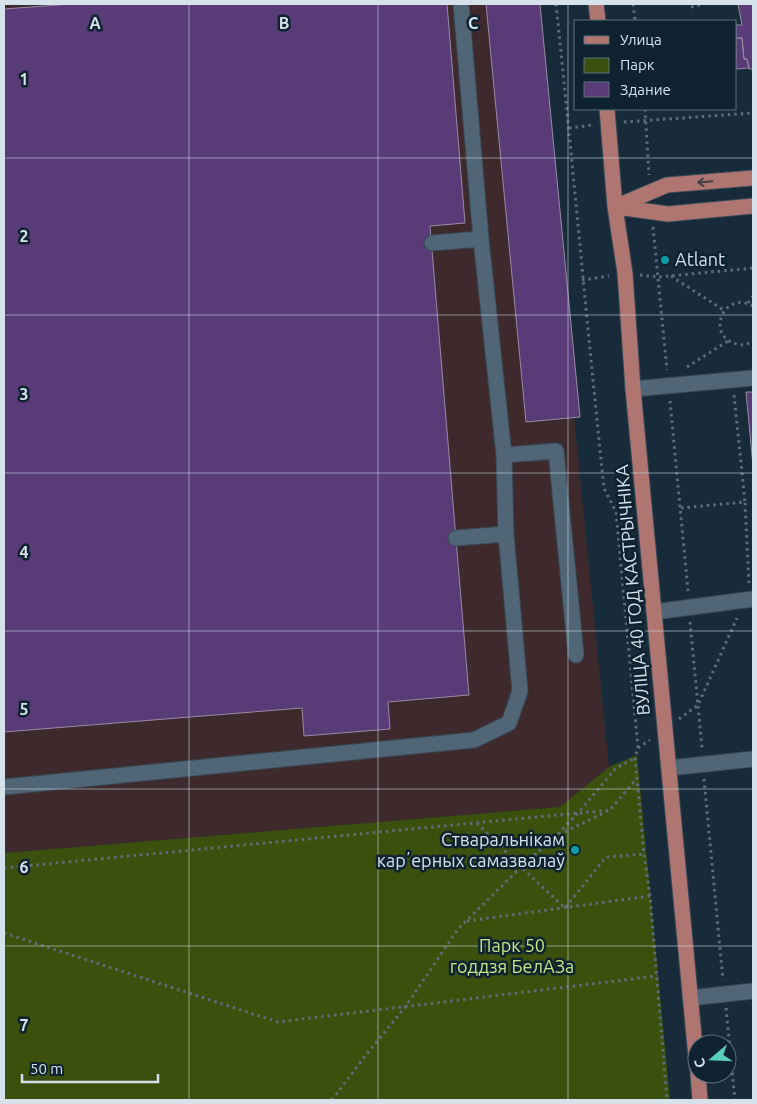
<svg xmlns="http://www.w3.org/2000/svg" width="757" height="1104" viewBox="0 0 757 1104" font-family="Ubuntu,sans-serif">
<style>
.industrial{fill:#3e2a2d}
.green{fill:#3b500d}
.building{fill:#583b77;stroke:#968ca4}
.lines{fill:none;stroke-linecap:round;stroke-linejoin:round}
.minor-casing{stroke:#394956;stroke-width:17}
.major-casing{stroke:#394956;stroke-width:17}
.path{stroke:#5d6d7a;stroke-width:3;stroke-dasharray:2.5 4;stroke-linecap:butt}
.minor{stroke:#506576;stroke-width:15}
.major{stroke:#ae7571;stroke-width:15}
.oneway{stroke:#463f47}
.grid{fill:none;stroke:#d5e1eb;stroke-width:1;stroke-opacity:0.55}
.culture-dot{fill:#0f9aa8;stroke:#0e2230;stroke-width:2}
.labels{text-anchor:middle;stroke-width:5;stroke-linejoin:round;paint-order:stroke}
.poi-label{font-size:18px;fill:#d5e1eb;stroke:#0e2230;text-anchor:start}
.street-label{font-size:18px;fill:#d5e1eb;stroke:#0e2230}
.park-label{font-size:18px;fill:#c2e785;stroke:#0e2230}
.grid-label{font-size:16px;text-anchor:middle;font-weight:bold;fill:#d5e1eb;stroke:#0e2230;stroke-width:5;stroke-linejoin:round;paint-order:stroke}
</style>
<rect width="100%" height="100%" fill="#182b3a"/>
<!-- industrial -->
<path class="industrial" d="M4,4H540L580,417H574L609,767L561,807L4,853Z"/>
<!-- green -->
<path class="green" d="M637,755L670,1100H4V853L560,807L609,767Z"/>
<!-- building -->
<path class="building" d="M71,4H447L465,223L430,226L469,695L388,702L390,729L304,736L302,708L4,732V9Z
M486,4H540L580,417L526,422Z
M738,4H753V69H749L747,59H744L742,38H736V25H742Z
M736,38H742L744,59H747L749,68L737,69L736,67Z
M746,392H753V466Z"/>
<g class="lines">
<!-- minor casing -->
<g class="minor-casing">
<path id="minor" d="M432,243L481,239
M633,389L753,378
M504,455L556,451L576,655
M456,538L506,534
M654,612L753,599
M669,768L753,759
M4,787L474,740L509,723L520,691L506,534L504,455L481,239L461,4
M690,998L753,991"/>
</g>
<!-- major casing -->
<g class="major-casing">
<path id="major" d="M596,4L598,21
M607,109L615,207L625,273L633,389L697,1068
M615,207L667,185L753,178
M617,207L668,214L753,206
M698,1074L700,1100"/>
</g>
<!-- path -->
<path class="path" d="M556,4C573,165 587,327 604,488L616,512L638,748L635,758L644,854L650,896L667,1100
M633,4L635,21
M691,7L704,4
M645,109L649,175
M624,122L753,113
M569,128L593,125
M653,227L667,370
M640,275L659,277L753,268
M671,276L725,311
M582,280L609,276
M748,303L753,296
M753,306C724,290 706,334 734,343C741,346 747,345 753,341
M687,367L728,341
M734,395L745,502
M670,401L688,591
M681,508L745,502L749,584
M690,622L702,748
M679,719L698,705L737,618
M638,748L650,740
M704,779L723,980
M477,823L521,867L565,908L606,857L644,854
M558,834L578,813L616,768L635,758
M4,868L610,810
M467,921L650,896
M4,933L278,1022L657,976
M726,1008L735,1100
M332,1100L365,1056L406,1006L458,929L521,867L556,836L610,810L637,778"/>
<!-- minor -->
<use href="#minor" class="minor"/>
<!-- major -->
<use href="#major" class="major"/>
</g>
<!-- one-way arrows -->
<defs><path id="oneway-shaft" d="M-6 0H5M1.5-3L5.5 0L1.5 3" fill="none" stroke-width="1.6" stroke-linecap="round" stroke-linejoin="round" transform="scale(1.25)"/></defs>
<use class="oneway" href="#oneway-shaft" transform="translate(705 182) rotate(175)"/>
<!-- grid -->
<path class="grid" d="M189,4V1100M378,4V1100M568,4V1100M4,158H753M4,315H753M4,473H753M4,631H753M4,789H753M4,946H753"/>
<!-- markers -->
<g class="culture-dot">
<circle cx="665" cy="260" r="5"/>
<circle cx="575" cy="850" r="5"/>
</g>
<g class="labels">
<!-- poi labels -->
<g class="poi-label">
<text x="675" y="266">Atlant</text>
<text x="565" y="846" text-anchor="end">Стваральнікам<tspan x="565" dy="21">карʼерных самазвалаў</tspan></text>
</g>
<!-- street labels -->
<g class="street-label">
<text transform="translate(633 590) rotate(-95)" y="6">ВУЛІЦА 40 ГОД КАСТРЫЧНІКА</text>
</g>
<!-- park labels -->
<g class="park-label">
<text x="512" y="952">Парк 50<tspan x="512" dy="21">годдзя БелАЗа</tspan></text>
</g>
</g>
<g class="grid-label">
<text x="95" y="29">A</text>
<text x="284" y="29">B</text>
<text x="473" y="29">C</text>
<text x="24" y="85">1</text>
<text x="24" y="242">2</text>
<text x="24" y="400">3</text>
<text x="24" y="558">4</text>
<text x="24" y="715">5</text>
<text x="24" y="873">6</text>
<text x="24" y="1031">7</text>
</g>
<!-- border -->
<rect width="757" height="1104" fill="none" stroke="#d5e1eb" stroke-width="10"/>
<!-- legend -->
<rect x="574" y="20" width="162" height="90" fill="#0e2230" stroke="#5e6e7b"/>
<rect x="584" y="36" width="25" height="8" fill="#ae7571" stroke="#5e6e7b"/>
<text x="620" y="45" font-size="15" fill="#d5e1eb">Улица</text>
<rect x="584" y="58" width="25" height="15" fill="#3b500d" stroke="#5e6e7b"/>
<text x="620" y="70" font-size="15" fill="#d5e1eb">Парк</text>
<rect x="584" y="82" width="25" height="15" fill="#583b77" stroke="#5e6e7b"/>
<text x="620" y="95" font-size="15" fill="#d5e1eb">Здание</text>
<!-- north arrow -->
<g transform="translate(712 1059) rotate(251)"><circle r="24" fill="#0e2230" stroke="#5e6e7b"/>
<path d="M0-4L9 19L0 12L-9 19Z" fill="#59cebe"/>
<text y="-8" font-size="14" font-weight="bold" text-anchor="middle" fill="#d5e1eb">С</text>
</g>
<!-- scale -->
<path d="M22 1074v8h136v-8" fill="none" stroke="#d5e1eb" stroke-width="2.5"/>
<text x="30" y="1074" font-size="15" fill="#d5e1eb" stroke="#0e2230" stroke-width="4" paint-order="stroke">50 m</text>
</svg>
